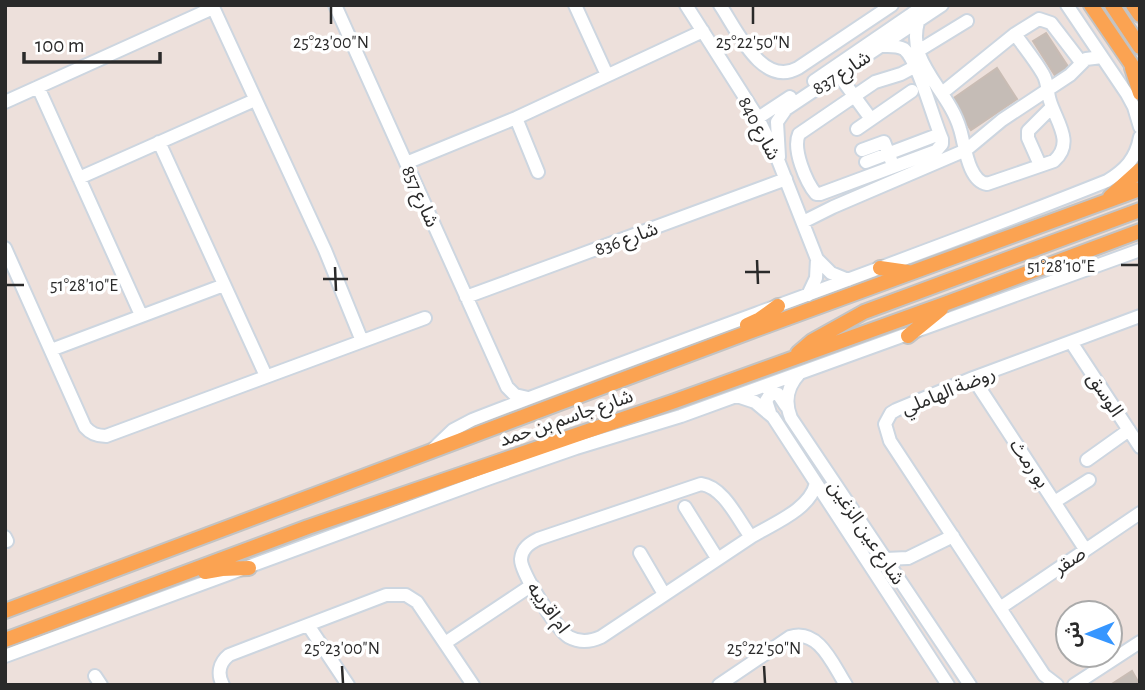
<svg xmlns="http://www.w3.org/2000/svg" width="1145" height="690" viewBox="0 0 1145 690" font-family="'Alegreya Sans','Noto Sans Arabic',sans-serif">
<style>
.building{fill:#c5bcb6;stroke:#c9bcb4;stroke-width:2}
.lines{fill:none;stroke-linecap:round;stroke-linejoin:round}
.minor-casing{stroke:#cdd6e0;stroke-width:16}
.major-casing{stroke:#c3c3c3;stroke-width:18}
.minor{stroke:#fff;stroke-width:12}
.major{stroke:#fba352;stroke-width:14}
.ticks{fill:none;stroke:#2a2a2a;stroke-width:2.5}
.labels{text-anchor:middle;stroke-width:7;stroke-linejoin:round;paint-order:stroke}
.street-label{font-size:19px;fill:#2a2a2a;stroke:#fff}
.ticks-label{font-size:18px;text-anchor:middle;fill:#2a2a2a;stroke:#fff;stroke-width:7;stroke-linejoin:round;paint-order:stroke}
</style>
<rect width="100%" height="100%" fill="#ede0db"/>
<!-- building -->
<path class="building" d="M1046,33L1069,68L1056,77L1033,41Z
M997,68L1017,99L971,130L951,100Z
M1132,671L1140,685H1113L1112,684Z"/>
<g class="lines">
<!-- minor casing -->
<g class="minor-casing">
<path id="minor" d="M212,5L325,250L362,341
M335,5L507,387L515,395L528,398
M575,5L607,75
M686,5L758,118L778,160L817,259L816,278L808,295
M720,5C737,30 762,88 798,68L892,5
M1067,5L1127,94L1134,107L1140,127
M918,22C915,33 915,43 919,54C929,81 952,101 960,129C965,145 968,181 987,184L1054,161C1075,143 1056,121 1050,101C1047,92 1048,82 1043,74C1035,60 1024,47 1015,34
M882,46C889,46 897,45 904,49C918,60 933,119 942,139V144L936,151L820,194H816C806,182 792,149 799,134L875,82L901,74L916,66
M918,51L967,21
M838,74L871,119
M814,81L925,5
M38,87L141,315
M942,93L1015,34L1039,19L1051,23L1081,62
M5,102L213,8
M516,118L538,172
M758,118L790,97
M857,129L912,91
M159,142L266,376
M862,150L884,142L891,160
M779,157L777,122L786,109L942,5
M866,162L940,134
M406,163L516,118L703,31
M1040,165L1028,138V131L1052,107
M79,178L255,100
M803,222L833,207L966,150L1002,120L1070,75L1086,59L1102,57
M5,248L85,427C91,434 97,436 106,436L425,318
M817,259L831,273L848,280
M466,297L786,179
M1071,342L1140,447
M51,350L224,285
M799,374C787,387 784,401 791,418L970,685
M973,378L1085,549
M737,396L755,402L773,417L948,685
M770,413L766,401L771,393L778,394L786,406
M430,452L453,430L472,420C683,338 897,265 1107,181C1125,170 1136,159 1140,137
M1087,460L1129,430
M701,484C724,487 738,520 751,537L601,637C590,642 580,643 569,637C557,630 520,572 521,559C522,548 530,543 538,539Z
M1056,501L1089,480
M685,507L717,558
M5,537L7,541
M751,537C772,524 810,510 816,483
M640,553L664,594
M885,559L908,558L953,536
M1000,608L1140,513
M308,625L348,685
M445,643L532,585
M5,656L490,478L576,448L681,416L1140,250
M95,676L101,685
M223,685C217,674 219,663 229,655L386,595H406L417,602L473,685
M719,685L790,637C819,628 833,665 846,685
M1057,685L1044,675L890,441L885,424L891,413L896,410L973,378L1140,316
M1074,685L1140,642"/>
</g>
<!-- major casing -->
<g class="major-casing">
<path id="major" d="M1091,5L1140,77
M1112,5L1140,47
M1133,5L1140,15
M1132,68L1140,93
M1110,197L1140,170
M880,268L908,272
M747,325L760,319L778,306
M908,336L941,309
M798,353L812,341L864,312L1140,210
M205,572L222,569L249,568
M5,611L749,332L1140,189
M5,640L308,527L675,401L947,303L1140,231"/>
</g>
<!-- minor -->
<use href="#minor" class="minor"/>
<!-- major -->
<use href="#major" class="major"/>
</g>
<!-- ticks -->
<path class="ticks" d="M331,7V24M753,7V24M757,260L758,284M1121,265H1138M335,267L336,291M745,272H770M323,279H348M7,285H24M342,666L343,683M764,666L765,683"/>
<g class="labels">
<!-- street labels -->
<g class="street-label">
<text transform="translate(841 72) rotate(-33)" y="7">شارع 837</text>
<text transform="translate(760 128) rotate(62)" y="7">شارع 840</text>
<text transform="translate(421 196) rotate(66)" y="7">شارع 857</text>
<text transform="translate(626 238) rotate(-20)" y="7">شارع 836</text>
<text transform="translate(948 390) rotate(-22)" y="7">روضة الهاملي</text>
<text transform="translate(1106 394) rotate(57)" y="7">الوسق</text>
<text transform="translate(566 417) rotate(-19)" y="7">شارع جاسم بن حمد</text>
<text transform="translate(1030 463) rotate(56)" y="7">بو رمث</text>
<text transform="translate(867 532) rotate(56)" y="7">شارع عين الزغين</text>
<text transform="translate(1069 560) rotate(-35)" y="7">صقر</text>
<text transform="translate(549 607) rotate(54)" y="7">ام اقريبه</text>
</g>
</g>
<g class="ticks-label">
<text x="331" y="48">25°23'00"N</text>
<text x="753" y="48">25°22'50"N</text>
<text x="1061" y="272">51°28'10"E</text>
<text x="84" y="291">51°28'10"E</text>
<text x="342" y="654">25°23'00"N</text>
<text x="764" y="654">25°22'50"N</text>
</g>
<!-- border -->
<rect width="1145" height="690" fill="none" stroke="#2a2a2a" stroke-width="14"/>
<!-- north arrow -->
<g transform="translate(1089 634) rotate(269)"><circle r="33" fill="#ffffff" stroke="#aaaaaa" stroke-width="2"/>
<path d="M0-5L12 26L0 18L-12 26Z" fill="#3696ff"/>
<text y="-10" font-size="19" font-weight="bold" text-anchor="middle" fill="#2a2a2a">ش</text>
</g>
<!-- scale -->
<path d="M24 52v10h136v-10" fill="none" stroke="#2a2a2a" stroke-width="3.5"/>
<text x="35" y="52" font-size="21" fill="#2a2a2a" stroke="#ffffff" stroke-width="5" paint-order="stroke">100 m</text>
</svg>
